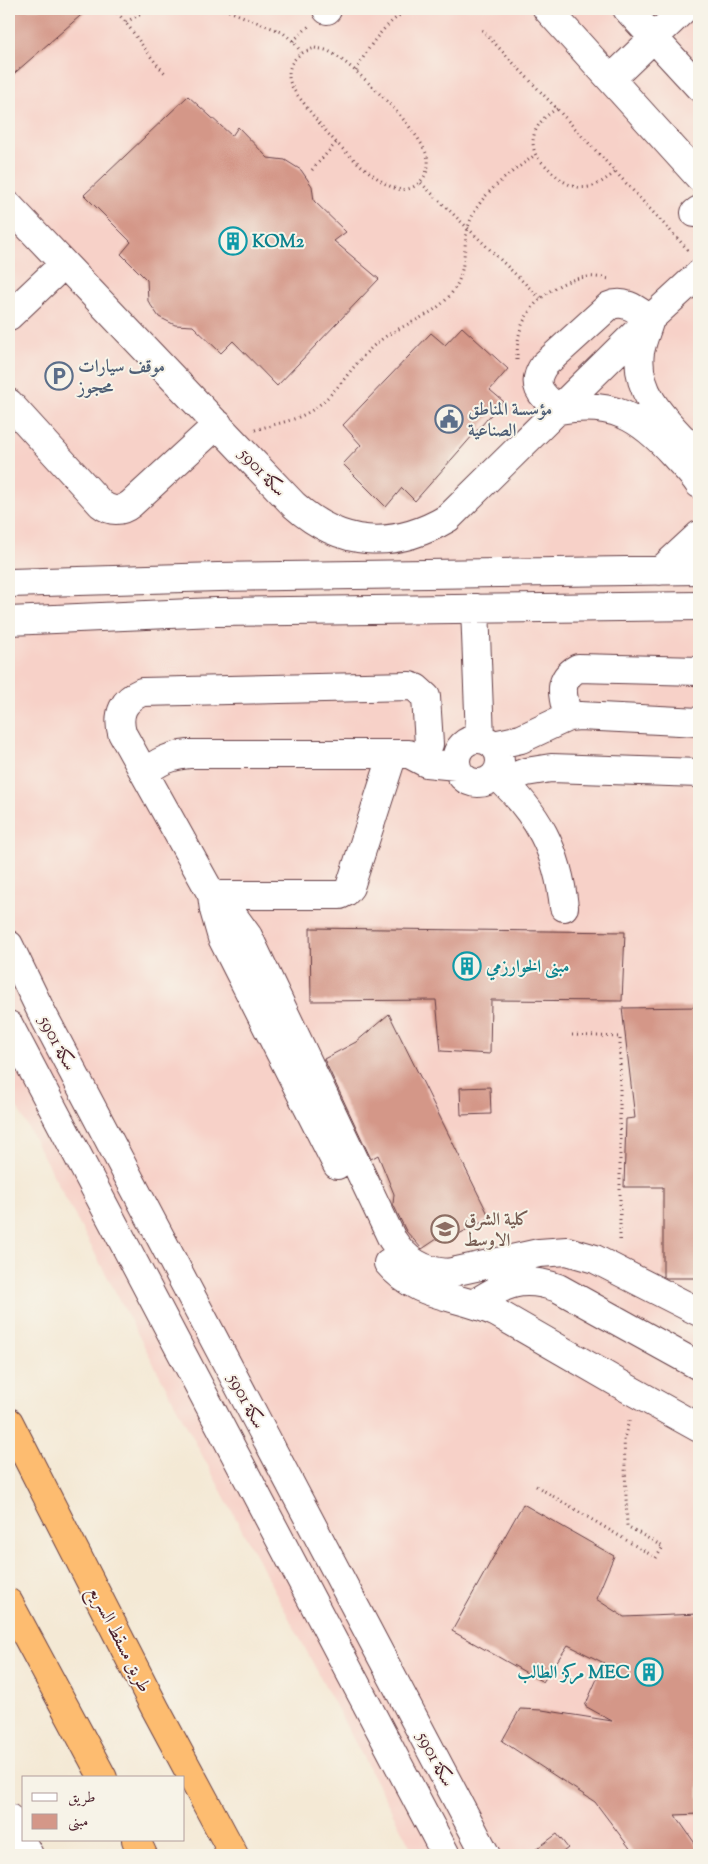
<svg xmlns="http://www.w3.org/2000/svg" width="708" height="1864" viewBox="0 0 708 1864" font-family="'Sorts Mill Goudy',Amiri,serif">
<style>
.built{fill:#f7d1c8}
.building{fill:#d49788}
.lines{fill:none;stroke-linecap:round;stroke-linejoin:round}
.minor-casing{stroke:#643d44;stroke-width:30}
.highway-casing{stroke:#643d44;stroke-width:30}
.path{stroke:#643d44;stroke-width:3;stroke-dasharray:1 4;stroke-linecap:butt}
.minor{stroke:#fff;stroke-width:28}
.highway{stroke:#fdbc6f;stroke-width:28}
.labels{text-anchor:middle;stroke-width:4;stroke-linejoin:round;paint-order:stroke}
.culture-label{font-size:18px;font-weight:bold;fill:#0d838f;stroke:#f7f3e8;text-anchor:start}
.service-label{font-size:18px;font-weight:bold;fill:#4e5e75;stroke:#f7f3e8;text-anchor:start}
.street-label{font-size:18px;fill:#4a1f2b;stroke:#f7f3e8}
.education-label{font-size:18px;font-weight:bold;fill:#785e54;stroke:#f7f3e8;text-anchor:start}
</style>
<rect width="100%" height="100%" fill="#f7f3e8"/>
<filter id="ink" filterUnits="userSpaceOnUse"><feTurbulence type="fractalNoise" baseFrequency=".02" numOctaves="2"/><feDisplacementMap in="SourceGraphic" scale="10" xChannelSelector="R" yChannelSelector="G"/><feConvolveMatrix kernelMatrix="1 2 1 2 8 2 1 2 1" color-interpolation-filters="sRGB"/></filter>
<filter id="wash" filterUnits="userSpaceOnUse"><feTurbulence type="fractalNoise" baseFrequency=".0096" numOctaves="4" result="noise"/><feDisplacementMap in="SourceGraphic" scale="20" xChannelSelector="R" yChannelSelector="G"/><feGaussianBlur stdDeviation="1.12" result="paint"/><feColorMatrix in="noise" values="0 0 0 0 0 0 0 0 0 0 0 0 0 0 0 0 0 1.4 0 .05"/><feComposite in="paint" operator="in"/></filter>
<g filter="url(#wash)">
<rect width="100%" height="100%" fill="#f4e9d5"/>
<!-- built -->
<path class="built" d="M9,9H699V1855H415L9,1092Z"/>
<g id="blocks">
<!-- building -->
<path class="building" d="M9,9H88L9,78Z
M188,96L232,136L238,127L268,158L285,160L301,170L312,186L314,201L346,232L334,241L379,279L277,386L233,341L221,353L193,326L175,325L159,317L148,301L147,280L121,254L131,242L84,195Z
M462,327L508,369L490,390L503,401L415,501L402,488L386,507L343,464L361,445L343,425L431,333L445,345Z
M310,928L625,932L622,1001L491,1000L490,1054L441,1051L436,1000L311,1001Z
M699,1007V1278H666L663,1276V1187H624L626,1119L635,1118L622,1008Z
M389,1014L490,1218L447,1240L440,1237L422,1249L406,1231L393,1204L394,1194L378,1155L371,1159L324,1059L356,1042Z
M490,1087L491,1114L461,1115L460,1088Z
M523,1504L614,1556L596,1599L624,1617L699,1614V1814L675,1815L699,1849V1855H635L595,1802L502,1741L520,1709L542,1710L612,1721L585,1706L604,1663L568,1645L543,1682L452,1631Z
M557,1834L568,1848L559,1855H528Z"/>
</g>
</g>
<g filter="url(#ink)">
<use href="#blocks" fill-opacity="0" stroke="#643d44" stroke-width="1"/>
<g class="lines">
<!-- minor casing -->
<g class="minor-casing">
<path id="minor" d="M547,9L699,177
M627,9L699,87
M327,10V9
M611,79L684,9
M9,206L294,505C341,547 394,550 448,518L650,319L699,274
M695,213L699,210
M9,316L64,264
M9,403L101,504C111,512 121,512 131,504L218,424
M699,456C672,426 634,397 640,352C642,341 647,330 650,319C637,310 625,299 609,306L544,365C529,387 543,396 559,410C612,401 639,416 674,455C682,464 692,473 699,484
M660,571L699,535
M9,583L218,577L699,570
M475,608L480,738
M9,621L215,612L699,606
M568,717C563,697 556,680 578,668L699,671
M456 761a22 22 0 1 1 44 0a22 22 0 1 1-44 0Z
M429,744L426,697L416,688L410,686L142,692C123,700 117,714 122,733L212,895L232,914L248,936L392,1239C406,1261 423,1271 448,1273L539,1253L567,1251L595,1259L699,1312
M494,745L521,739L568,717L580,716L699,722
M145,773C158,761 171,756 189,754H409L426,763L456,766
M496,775C538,813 558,851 564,907
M503,781L526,772L551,768L699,773
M212,895L214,910L222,938L337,1165
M212,895H340L346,892L350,887L393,754
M9,945L41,1011L486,1855
M9,1025L446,1855
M388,1263C418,1299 457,1294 497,1313L627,1388L699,1428
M474,1304C504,1284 522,1275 558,1288L699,1366
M9,1818L29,1855"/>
</g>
<!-- highway casing -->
<g class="highway-casing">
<path id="highway" d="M9,1422L155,1708L234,1855
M9,1603L103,1778
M136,1840L143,1855"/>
</g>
<!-- path -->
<path class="path" d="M114,9C133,29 146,54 166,74
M224,9L282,32L293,41L301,52
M126,22L150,9
M482,30L557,109L690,252
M293,41L309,26
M315,48C320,49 325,49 330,52C353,64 425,134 428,160C430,177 414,193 397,189C391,187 385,184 380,180C349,158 325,133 303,102C297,95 289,85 289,76C289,59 301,52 315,48Z
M356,71C369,45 384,24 409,9
M557,109C541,117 528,134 535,153C537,159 544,164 548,168C559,179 571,190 589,187C599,185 607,178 616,172
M312,170L336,143
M421,183L540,298
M517,360C517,346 518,331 525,319C536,297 562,279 587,277C594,276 603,278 610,279
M255,430C273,424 292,422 309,412C338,395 352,363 378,342C403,322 438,317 455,288C464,274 464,253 466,237C472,197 506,177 535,155
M572,1035L620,1037V1244
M536,1486L656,1558L663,1547L627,1526L624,1438L630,1418"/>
<!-- minor -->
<use href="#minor" class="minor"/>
<!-- highway -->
<use href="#highway" class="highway"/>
</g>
</g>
<!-- icons -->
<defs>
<g id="building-ring" transform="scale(1.4375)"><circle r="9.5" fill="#f7f3e8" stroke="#0f9aa8" stroke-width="1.5"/><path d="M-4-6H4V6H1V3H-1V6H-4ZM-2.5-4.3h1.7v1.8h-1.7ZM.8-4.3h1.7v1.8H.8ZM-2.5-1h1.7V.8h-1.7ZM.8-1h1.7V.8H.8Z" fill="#0f9aa8"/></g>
<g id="parking-ring" transform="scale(1.4375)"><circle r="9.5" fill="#f7f3e8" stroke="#5c6f8a" stroke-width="1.5"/><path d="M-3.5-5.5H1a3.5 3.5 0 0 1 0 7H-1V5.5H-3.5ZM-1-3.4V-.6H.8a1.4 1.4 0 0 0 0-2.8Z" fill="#5c6f8a"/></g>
<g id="civic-ring" transform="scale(1.4375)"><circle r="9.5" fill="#f7f3e8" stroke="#5c6f8a" stroke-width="1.5"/><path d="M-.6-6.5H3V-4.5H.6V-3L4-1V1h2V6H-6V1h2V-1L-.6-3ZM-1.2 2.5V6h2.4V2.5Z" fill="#5c6f8a"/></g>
<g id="university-ring" transform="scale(1.4375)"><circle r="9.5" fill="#f7f3e8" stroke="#8d6e63" stroke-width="1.5"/><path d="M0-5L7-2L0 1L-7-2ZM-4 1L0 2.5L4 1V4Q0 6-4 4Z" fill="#8d6e63"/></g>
</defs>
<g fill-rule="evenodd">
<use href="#building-ring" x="233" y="241"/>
<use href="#parking-ring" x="59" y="376"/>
<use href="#civic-ring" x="449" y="419"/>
<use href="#building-ring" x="467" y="966"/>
<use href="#university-ring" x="445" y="1229"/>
<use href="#building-ring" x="649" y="1672"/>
</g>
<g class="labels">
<!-- culture labels -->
<g class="culture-label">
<text x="252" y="247">KOM2</text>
<text x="486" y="972">مبنى الخوارزمي</text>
<text x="630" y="1678" text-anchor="end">مركز الطالب MEC</text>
</g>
<!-- service labels -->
<g class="service-label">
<text x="78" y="372">موقف سيارات<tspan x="78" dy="21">محجوز</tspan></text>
<text x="468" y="415">مؤسسة المناطق<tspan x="468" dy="21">الصناعية</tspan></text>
</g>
<!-- street labels -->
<g class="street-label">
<text transform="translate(263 472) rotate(47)" y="6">سكة 5901</text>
<text transform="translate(58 1043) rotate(62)" y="6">سكة 5901</text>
<text transform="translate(247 1401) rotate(62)" y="6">سكة 5901</text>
<text transform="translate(120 1639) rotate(63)" y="6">طريق مسقط السريع</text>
<text transform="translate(436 1759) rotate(62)" y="6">سكة 5901</text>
</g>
<!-- education labels -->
<g class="education-label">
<text x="464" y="1225">كلية الشرق<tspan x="464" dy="21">الاوسط</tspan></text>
</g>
</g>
<!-- margin -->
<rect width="708" height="1864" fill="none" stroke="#f7f3e8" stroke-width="30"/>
<!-- legend -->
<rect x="22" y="1776" width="162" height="65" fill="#f7f3e8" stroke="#b29e9c"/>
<rect x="32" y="1793" width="25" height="8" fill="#ffffff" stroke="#b29e9c"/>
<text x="68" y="1802" font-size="15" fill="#4a1f2b">طريق</text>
<rect x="32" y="1814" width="25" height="15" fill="#d49788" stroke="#b29e9c"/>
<text x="68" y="1826" font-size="15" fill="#4a1f2b">مبنى</text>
</svg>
